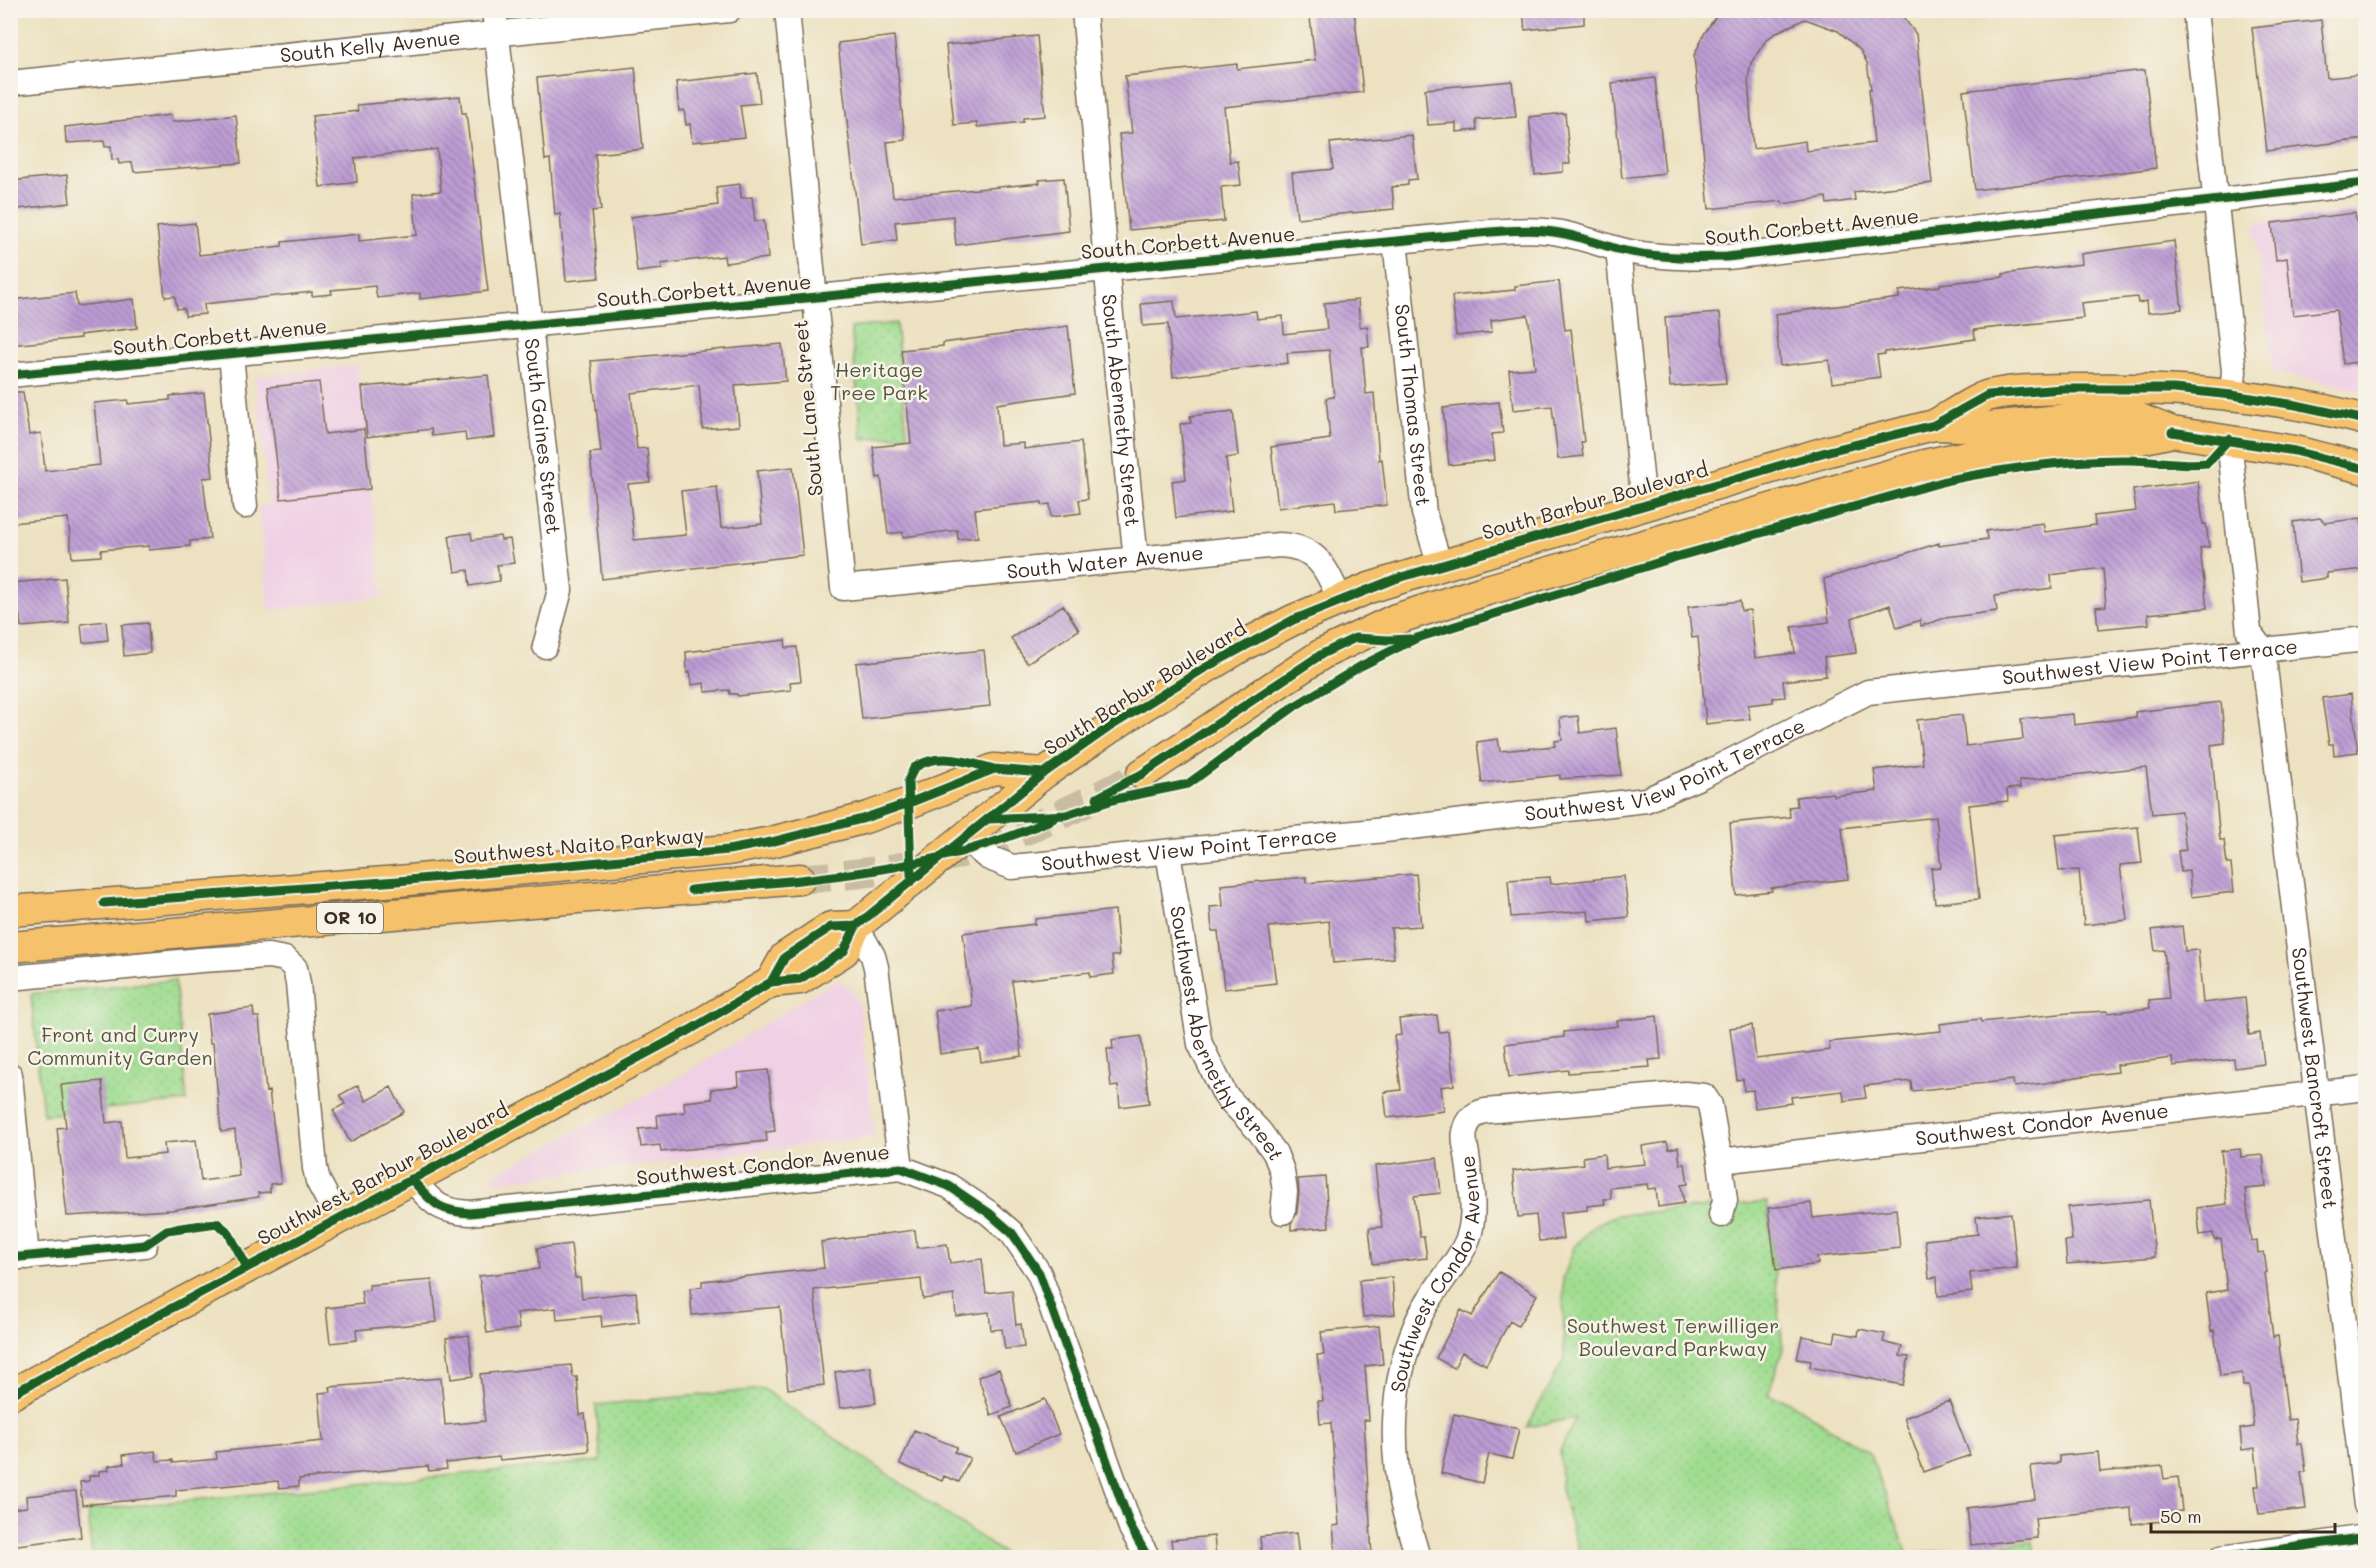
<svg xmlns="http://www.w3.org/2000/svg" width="2376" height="1568" viewBox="0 0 2376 1568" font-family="Mali,sans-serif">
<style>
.built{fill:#f0d0e4}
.park{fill:url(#park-dots);stroke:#6e8458;stroke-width:1.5}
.building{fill:url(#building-back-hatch);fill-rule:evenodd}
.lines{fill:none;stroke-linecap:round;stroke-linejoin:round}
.major-tunnel{stroke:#c9bca0;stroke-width:30;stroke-dasharray:30 15;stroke-linecap:butt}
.minor-casing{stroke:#796a57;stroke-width:27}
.major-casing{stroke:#796a57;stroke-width:33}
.minor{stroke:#fff;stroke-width:24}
.major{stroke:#f5c16b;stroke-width:30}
.cycleway-casing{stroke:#f7f3e8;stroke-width:13}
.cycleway{stroke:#1b5e20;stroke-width:9}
.labels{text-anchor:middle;stroke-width:5;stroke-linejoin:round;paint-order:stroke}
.shield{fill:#f7f3e8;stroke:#73665b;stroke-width:1.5}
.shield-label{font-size:18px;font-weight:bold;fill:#3b2a1e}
.street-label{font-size:20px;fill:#3b2a1e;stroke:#f7f3e8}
.park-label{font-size:20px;fill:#54573b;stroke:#f7f3e8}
</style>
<defs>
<pattern id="park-dots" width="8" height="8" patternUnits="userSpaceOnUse" patternTransform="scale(1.5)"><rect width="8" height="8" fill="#a0dd91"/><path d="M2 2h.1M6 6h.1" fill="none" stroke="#8bbe7d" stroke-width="1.8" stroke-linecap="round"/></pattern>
<pattern id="building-back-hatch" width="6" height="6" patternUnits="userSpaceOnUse" patternTransform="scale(1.5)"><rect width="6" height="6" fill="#bc9cd4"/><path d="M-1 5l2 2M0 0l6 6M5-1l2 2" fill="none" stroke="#9a7fab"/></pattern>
</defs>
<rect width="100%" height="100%" fill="#f7f3e8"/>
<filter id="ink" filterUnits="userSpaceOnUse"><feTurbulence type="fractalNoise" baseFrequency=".0167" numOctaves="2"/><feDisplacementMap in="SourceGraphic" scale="12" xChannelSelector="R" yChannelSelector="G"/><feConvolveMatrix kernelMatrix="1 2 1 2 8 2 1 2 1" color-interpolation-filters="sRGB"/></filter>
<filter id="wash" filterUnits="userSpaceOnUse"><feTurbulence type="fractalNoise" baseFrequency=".008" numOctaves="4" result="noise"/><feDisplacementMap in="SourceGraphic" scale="24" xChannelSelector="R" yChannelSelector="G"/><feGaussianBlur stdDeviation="1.35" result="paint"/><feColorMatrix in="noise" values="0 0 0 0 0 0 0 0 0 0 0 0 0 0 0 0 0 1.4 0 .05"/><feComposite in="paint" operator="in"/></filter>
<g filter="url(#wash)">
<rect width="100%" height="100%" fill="#ece1c0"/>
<!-- built -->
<path class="built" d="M2365,210V391L2273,372L2254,229L2256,223Z
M358,365L383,597L269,610L258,506L269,505L255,377Z
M842,981L851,988L859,1003L875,1137L495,1182L492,1176L674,1080L831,983Z"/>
<!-- park -->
<path class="park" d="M896,323L907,435L862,439L851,328Z
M175,980L187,1101L43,1115L31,994Z
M1767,1202L1783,1349L1768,1395L1788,1401L1870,1454L1908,1555L2033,1541L2035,1557H1580L1561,1489L1560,1451L1576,1418L1527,1427L1564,1359L1563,1279L1574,1247L1594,1225L1617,1215Z
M763,1389L1009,1557H92L88,1510L601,1461L596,1405Z"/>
<g id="blocks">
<!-- building -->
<path class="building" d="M1309,10H1354L1363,92L1224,107L1230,162L1238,161L1241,185L1221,187L1224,221L1129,230L1119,134L1132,133L1125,76L1237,64V69L1315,60Z
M1523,10H1584V24L1525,30Z
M1720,10H1898L1916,34L1932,183L1854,192L1855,200L1827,204L1826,197L1783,204L1782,201L1709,209L1694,56L1704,34ZM1805,19L1838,31L1860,50L1867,63L1871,89H1869L1874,143L1806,151L1805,141L1753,149L1748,78L1751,63L1766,40L1777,32Z
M2321,20L2327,78L2366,74V139L2267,151L2252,28Z
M894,36L905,140L887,142L893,197L1040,183L1039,180L1064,178L1069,231L956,245L953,216L895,222L897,240L861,244L838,43Z
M1037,36L1045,116L1023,118V122L977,127V123L954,125L946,45Z
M635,67L643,149L595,154L601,210L592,211L599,278L566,281L560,214L555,215L550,159L545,160L537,78Z
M2145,70L2156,168L1975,190L1963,91Z
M757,73L760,103L740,105L745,137L692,142L690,124L686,125L684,110L679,111L676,82Z
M1655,78L1665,173L1622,178L1612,83Z
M1512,81L1516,117L1476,120L1477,130L1456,132V123L1428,125L1425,89Z
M460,96L462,113H466L488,291L420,299V293L377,298L375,286L331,290L332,294L312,296V292L204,304L205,314L185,316L184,308L177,309L175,296L165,297L157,227L195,223L199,255L282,246V242L359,234V241L417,235L413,194L441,191L437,149L355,158L357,182L320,187L312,116L358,111L357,105Z
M1565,113L1570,164H1563V172L1535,175L1529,117Z
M171,115L172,122L236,115L241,163L134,172L132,162L119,164L118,159L112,160L111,146L105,147L104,141L66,143L65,127Z
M1412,135L1417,179L1408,180V185L1392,187L1394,209L1297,218L1292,173L1333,169L1330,143Z
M67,175L70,203L10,210V181Z
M740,184L741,198L752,197L755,221L764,220L768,258L725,263L724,256L661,264L662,269L637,272L631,217L718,205L716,187Z
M2355,213L2356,221L2366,220V361L2343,364L2336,310L2293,315L2287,258L2276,260L2272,223Z
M2174,241L2182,309L2148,313L2147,301L2138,303L2137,297L2081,303L2083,318L1974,330L1975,339L1885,352V354L1877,355L1880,377L1832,383L1829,360L1780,366L1775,314L1899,298V291L1940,286V284L2003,277V274L2082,264L2081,254Z
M1559,281L1565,330L1571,329L1584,442H1581L1583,456L1558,459L1552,406L1513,410L1509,370L1535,368L1528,315L1491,320L1492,332L1456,336L1452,296L1515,290V286Z
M75,293L77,306L134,299L137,328L80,335L81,338L10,345V300Z
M1358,300L1360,327L1367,326L1369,347H1362L1366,394L1374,393L1379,460L1382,459L1387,505L1336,510L1335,501L1278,508L1271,447L1330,439L1326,398L1334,397L1329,350L1287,353L1288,363L1173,377L1168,324L1143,326L1141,304L1174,301L1176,319L1256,311L1257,319L1283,316L1284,334L1327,329L1324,303Z
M1720,313L1726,383L1670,387L1665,317Z
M1068,326L1075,393L997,404L1000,445L1024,443V449L1081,442L1088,499L1079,500L1081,513L1051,517L1050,504L1042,505V502L975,509L978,537L958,539L957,530L903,537V532L888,534L881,477L877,478L873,447L911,443L901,350L943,346V343Z
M782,344L786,381L735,385L739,426L703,429L699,385L631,393L637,449L647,448L650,482L628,484L631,510L634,540L686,535L681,491L717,487L721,528L762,524L757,471L793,467L803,555L602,579L590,453L601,452L591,361Z
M488,375L495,437L466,441L465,432L432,436L431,429L367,437L362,387Z
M319,382L325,434L364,429L370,489L281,499L268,387Z
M10,392H23L29,435L41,433L45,471L100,465L94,403L128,400V404L170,400V396L204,393L213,477L203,478L210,539L190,541V546L149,550V546L101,550V556L72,558L68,518L10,523Z
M1499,402L1503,433L1492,434L1495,460L1449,465L1443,408Z
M1233,411L1238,456L1226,458L1232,511L1176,518L1172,481L1186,479L1180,424L1191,423L1190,416Z
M2198,481L2203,524H2206L2209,547L2200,548L2207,608L2148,614L2149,624L2098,629L2096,607L2106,606L2103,568L2051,575L2052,588L1995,596L1997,611L1945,618L1921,626L1920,620L1897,628L1890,605L1852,618L1856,653L1824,657L1826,676L1783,681L1785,697L1773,698V702L1748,705L1750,719L1706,724L1698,637L1692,638L1688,607L1740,601L1741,611L1750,610L1755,658L1795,653L1792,627L1829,622L1824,579L1939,543V546L1987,539L1986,531L2043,523L2045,532L2095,525L2094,516L2136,511L2133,490Z
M2320,518L2325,523L2361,518L2362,528H2366V569L2327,573V578L2299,582L2293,522Z
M471,533L472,540L500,536L501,540L510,539L514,563L497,565L500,581L470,586L468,570L455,572L449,536Z
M65,578L69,623L21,627L20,616H14L11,583Z
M1063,605L1079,630L1027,663L1011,638Z
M106,621L108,640L83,643L81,624Z
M148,623L150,653L124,656L122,625Z
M785,640L786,648L797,647L801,681L790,682L791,690L738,696L737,694H730L729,690L705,692L704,683L692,685L690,672L687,673L686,652Z
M984,650L990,706L862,719L856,663Z
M2351,694L2358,752L2334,755L2333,744H2329L2322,698Z
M2221,702L2225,743L2211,745L2220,840H2224L2227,864H2231L2234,892L2191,897L2189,871L2181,872L2178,851L2186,850L2181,811L2152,814L2146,767L2019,781L2020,788L2007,789L2008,801L1969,805L1979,899L1935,903L1931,868L1941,867L1936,817L1842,828L1848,879L1771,888L1772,891L1736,895L1730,823L1790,817L1789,807L1797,806L1796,797L1833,793V796L1877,791L1874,770L1923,764L1917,720L1962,715L1966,746L2023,739L2021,719L2073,714L2074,725L2136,717L2135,712Z
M1578,716L1580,733L1616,728L1621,775L1560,779V775L1482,783L1477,742L1498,739L1500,751L1555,746V741L1562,740L1560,718Z
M2138,827L2142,863L2120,865L2127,920L2084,925L2079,870L2059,871L2055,835Z
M1416,874L1421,926L1391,928L1394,958L1333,963L1329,921L1269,927L1276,983L1224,989L1218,931H1212L1210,907L1223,906L1221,885L1306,877V883Z
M1624,876L1629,917L1589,921L1588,911L1511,917L1508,880L1550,877L1551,884Z
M1115,910L1119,956H1112L1114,974L1090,977V972L1012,981L1022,1056L981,1062L979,1049L940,1054L935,1011L972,1006L963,933L1035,924V919Z
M2182,926L2185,951L2198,950L2203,1003L2245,998L2249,1035L2260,1033L2264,1064L2235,1068L2234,1059L2173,1066L2172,1058L2117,1065L2118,1072L2076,1077L2045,1083L2014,1087L2013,1080L1912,1091L1911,1081L1864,1086L1866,1098L1844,1101L1843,1091L1791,1097L1792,1103L1755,1108L1753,1090L1744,1091L1743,1079L1737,1080L1730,1028L1752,1025L1756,1059L1830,1050L1829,1042L1941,1031L1940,1024L1980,1019L1981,1022L2069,1013L2108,1011V1013L2150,1008L2149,1000L2169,998L2164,950L2155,951L2152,930Z
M253,1008L254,1017H259L266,1092L269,1091L281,1183L270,1184V1192L258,1193L259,1197L171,1210L67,1216L57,1128L66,1127L61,1085L102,1081L106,1123L122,1121L125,1158L165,1154L164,1143L196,1140L201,1181L239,1176L235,1130L221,1132L213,1043H210L207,1014Z
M1437,1015L1439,1032L1448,1031L1454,1085L1441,1087L1444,1111L1387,1118L1384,1092L1401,1090L1394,1036L1401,1035L1399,1019Z
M1657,1016L1661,1059L1649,1060L1650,1067L1568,1073V1070L1509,1077L1505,1044L1564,1037V1032L1618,1026L1617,1021Z
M1141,1036L1149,1103L1120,1107L1118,1086L1111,1087L1107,1049H1113L1112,1040Z
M768,1070L775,1131L766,1132L767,1141L661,1152L660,1145L641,1147L639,1129L658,1127L657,1115L685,1112L684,1102L712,1099L711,1089L739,1086L738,1073Z
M358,1085L366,1101L391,1087L404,1112L350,1142L333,1110L345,1104L340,1095Z
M1667,1142L1669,1149L1678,1147L1680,1164H1685L1688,1184L1681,1185L1684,1203L1658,1207L1656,1188L1648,1189L1647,1184L1610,1188L1611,1199H1604L1605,1204L1587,1206V1210L1560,1213L1563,1239L1539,1241L1536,1215L1518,1217L1513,1171L1584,1164L1583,1157L1604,1154L1605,1168L1645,1164L1642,1146Z
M2240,1149L2241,1157L2263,1155L2266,1187L2245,1189L2251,1242L2257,1241L2258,1253L2264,1252L2267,1272L2265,1273L2273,1337L2278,1336L2288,1420L2295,1419L2298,1444H2302L2306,1472H2301L2306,1509L2259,1514L2255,1486H2259L2255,1448L2242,1450L2240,1429L2254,1427L2249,1386H2243L2242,1373L2220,1376L2214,1330L2211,1331L2206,1293L2227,1290L2221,1239L2214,1240L2213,1233L2200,1235L2197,1208L2227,1204L2221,1151Z
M1437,1158L1441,1193L1414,1196L1420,1237H1424L1427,1258L1373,1264L1369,1228L1382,1227L1375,1166Z
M1325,1177L1329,1227L1291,1230V1223L1297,1213L1299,1193L1298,1179Z
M2149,1200L2155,1257L2067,1264L2065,1241L2072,1240L2068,1207Z
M1811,1203L1813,1218L1896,1209L1900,1248L1817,1257L1818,1264L1776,1270L1768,1208Z
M2011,1213L2017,1268L1970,1273L1972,1292L1938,1296L1937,1277L1929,1278L1925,1240L1978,1234L1976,1217Z
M915,1230L917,1248L947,1244L950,1263L982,1259L986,1293L1012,1290L1016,1325L1021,1324L1024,1347L1005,1349L1002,1329L991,1330L989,1312L956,1316L954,1295L923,1299L921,1279L814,1290L824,1385L788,1389L780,1307L692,1315L690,1288L702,1287V1281L824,1268L821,1242Z
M571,1244L575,1278H580L582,1298L636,1292L639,1322L602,1327L601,1316L557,1320L556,1308L517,1313L519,1329L487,1333L479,1276L539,1269L537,1248Z
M1499,1272L1537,1295L1518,1326L1510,1321L1486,1365L1462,1352L1454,1368L1436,1358L1461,1310L1472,1316Z
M1392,1277L1395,1314L1363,1317L1359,1280Z
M432,1280L437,1322L356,1330L357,1340L330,1343L326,1308L363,1304L361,1291L369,1290V1285Z
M1379,1326L1383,1364L1365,1366L1369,1420H1364L1372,1557H1336L1333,1526L1339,1525L1331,1423L1320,1424L1318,1401H1323L1317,1355H1324L1321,1332Z
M1859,1329L1885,1334L1883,1342L1902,1347L1900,1356L1909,1357L1903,1385L1810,1367L1811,1361L1797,1359L1802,1336L1834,1342L1836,1332L1858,1336Z
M469,1335L473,1376L451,1379L446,1338Z
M571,1365L573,1377H577L580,1415L585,1414L589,1451L500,1460L499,1457L446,1463L447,1469L429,1471L428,1466L299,1479V1486L279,1488L278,1481L176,1490V1496L82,1505L80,1482L89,1481V1476L99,1475V1471L109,1470L108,1466L124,1464L123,1455L155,1451L157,1461L173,1460V1463L217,1459L216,1452L323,1441L319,1393L331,1392L330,1387L441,1378L445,1425L485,1421L480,1374Z
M871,1367L876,1403L840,1408L835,1372Z
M999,1369L1012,1407L991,1415L978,1377Z
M1045,1399L1059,1434L1016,1452L1001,1417Z
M1949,1401L1970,1455L1924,1472L1904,1418Z
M1454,1414L1519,1429L1512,1459L1489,1454L1482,1483L1441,1473Z
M914,1430L957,1447L954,1452L970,1458L959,1482L944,1476L942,1481L900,1464Z
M2098,1452L2100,1472L2162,1466L2164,1479L2178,1477L2182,1511L2163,1513L2164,1521L2132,1524L2131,1508L2035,1518L2037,1538L1971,1545L1967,1508L2035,1499L2031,1466L2059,1463V1456Z
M76,1491L81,1537L10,1546V1509L27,1507L26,1496Z
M1296,1533L1299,1557H1262L1260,1537Z
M1214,1536L1216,1557H1173L1171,1540Z"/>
</g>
</g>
<g filter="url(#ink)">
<use href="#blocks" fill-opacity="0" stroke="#796a57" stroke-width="1.5"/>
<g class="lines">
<!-- major-tunnel -->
<path class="major-tunnel" d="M800,879C846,875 891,871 936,860C1009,842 1075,809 1142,774"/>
<!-- minor casing -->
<g class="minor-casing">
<g id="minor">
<path id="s1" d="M494,10L560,590L545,646"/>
<path id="s2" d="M787,10L843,588L1279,545C1317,546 1326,568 1340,600"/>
<path id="s3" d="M1084,10L1109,296L1136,560"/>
<path d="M2195,10L2234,371L2232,395"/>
<path id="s4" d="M10,83L729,10"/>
<path id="s5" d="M1395,241L1424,513L1440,566"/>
<path d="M1618,249L1644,505"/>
<path d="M231,354L245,506"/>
<path d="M10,375L1490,232C1508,231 1527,229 1545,231C1570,233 1593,242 1617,249C1652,258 1691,258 1727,257L2366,183"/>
<path id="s6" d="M2229,439L2249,632L2263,651L2366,1505"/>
<path id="s7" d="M965,838L987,857L1012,867L1385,830L1646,800L1699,777L1868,692L2366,639"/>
<path id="s8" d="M1168,853L1200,1044L1225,1095L1260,1132L1275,1153L1282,1171L1285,1192L1283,1212"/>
<path d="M856,926L873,956L876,967L901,1168"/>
<path d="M10,978L201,960L269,956L285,959L295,968L298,983L315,1168L318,1181L338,1218"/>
<path d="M10,1075L27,1257"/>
<path id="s9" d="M1720,1161L2366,1088"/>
<path d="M411,1179C433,1202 436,1211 470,1213L901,1168L949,1186L989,1213L1012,1233L1039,1273L1131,1528L1148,1558"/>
<path d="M10,1258L145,1245"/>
<path id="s10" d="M1418,1558C1413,1539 1406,1520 1402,1501C1389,1440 1393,1374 1419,1318C1431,1290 1463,1260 1470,1232C1476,1207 1470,1179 1467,1155C1466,1147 1463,1140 1465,1132C1467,1121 1474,1113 1485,1111L1685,1094L1704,1096L1710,1105L1720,1161L1725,1200L1721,1215"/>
<path d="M2221,1558L2366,1537"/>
</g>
</g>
<!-- major casing -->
<g class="major-casing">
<path id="major" d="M1934,425C1948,418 1976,398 1990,395C2016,389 2054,389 2081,389C2177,387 2273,395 2366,420
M1142,774L1322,654L1396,619L1487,590L1924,465L1981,453L2047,444L2135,440L2172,432
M10,911L398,881L728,850L771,842L862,819L909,803L994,769L1044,773
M10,947L800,879
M771,982L785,957L817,936L831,927L856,926
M10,1395L690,1030L771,982L800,979L844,951L856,926L1044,773L1135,711L1244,645L1293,620L1369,588L1440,566L1829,451L1934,425L1989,427L2069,419L2137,418L2172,432L2295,451L2366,469"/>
</g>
<!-- minor -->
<use href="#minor" class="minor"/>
<!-- major -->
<use href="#major" class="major"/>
<!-- cycleway casing -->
<g class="cycleway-casing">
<path id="cycleway" d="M10,375L1490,232C1508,231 1527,229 1545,231C1570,233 1593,242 1617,249C1652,258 1691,258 1727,257L2366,183
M2172,432L2295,451L2366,469
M1097,798L1142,774L1322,654L1355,638L1388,640L1410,639
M989,819L1066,815L1116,799L1188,784L1295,706L1361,666L1417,638L1676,557L1949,480C2008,468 2068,459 2129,460C2155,460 2182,466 2207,463L2229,439
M911,875L908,781L914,768C938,751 968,762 994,769
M691,890C819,878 933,873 1053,819
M104,903L398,881L728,850L771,842L862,819L909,803L994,769L1044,773
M771,982L785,957L817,936L831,927L856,926
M411,1179C433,1202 436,1211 470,1213L901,1168L949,1186L989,1213L1012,1233L1039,1273L1131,1528L1148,1558
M10,1258L145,1245L167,1230L217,1223L228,1232L247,1267
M10,1395L690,1030L771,982L800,979L844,951L856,926L1044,773L1108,728L1203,669L1293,620L1395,579L1829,451L1934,425L1988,395L2062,389H2174L2232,395L2296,405L2366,420
M2221,1558L2366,1537"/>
</g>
<!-- cycleway -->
<use href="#cycleway" class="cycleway"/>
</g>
</g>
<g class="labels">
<!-- shield labels -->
<rect class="shield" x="317" y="903" width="66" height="30" rx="4.5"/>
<g class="shield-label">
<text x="350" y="924">OR 10</text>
</g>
<!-- street labels -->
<g class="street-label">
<text dy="7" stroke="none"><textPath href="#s4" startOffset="362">South Kelly Avenue</textPath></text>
<text transform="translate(1812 227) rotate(-6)" y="7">South Corbett Avenue</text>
<text transform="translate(1188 243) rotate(-5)" y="7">South Corbett Avenue</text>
<text transform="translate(704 291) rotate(-5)" y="7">South Corbett Avenue</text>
<text transform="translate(220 337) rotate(-6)" y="7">South Corbett Avenue</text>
<text dy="7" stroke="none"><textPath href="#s5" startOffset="165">South Thomas Street</textPath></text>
<text transform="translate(808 408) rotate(-95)" y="7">South Lane Street</text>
<text dy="7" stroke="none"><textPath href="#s3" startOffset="402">South Abernethy Street</textPath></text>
<text dy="7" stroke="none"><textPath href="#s1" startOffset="429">South Gaines Street</textPath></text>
<text transform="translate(1595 501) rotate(-16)" y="7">South Barbur Boulevard</text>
<text dy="7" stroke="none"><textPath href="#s2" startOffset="844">South Water Avenue</textPath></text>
<text dy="7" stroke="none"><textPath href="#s7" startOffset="1224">Southwest View Point Terrace</textPath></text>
<text transform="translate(1145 688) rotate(-32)" y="7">South Barbur Boulevard</text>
<text dy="7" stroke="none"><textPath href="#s7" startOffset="720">Southwest View Point Terrace</textPath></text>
<text transform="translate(579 846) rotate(-5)" y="7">Southwest Naito Parkway</text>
<text dy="7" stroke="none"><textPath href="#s7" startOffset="234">Southwest View Point Terrace</textPath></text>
<text dy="7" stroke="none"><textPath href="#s8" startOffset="194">Southwest Abernethy Street</textPath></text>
<text dy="7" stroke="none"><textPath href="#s6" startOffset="648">Southwest Bancroft Street</textPath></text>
<text dy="7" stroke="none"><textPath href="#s9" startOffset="324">Southwest Condor Avenue</textPath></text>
<text transform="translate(763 1165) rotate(-6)" y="7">Southwest Condor Avenue</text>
<text transform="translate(383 1174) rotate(-28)" y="7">Southwest Barbur Boulevard</text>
<text dy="7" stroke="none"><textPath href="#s10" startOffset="296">Southwest Condor Avenue</textPath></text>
</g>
<!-- park labels -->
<g class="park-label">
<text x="879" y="377">Heritage<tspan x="879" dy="23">Tree Park</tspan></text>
<text x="120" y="1042">Front and Curry<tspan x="120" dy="23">Community Garden</tspan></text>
<text x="1673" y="1333">Southwest Terwilliger<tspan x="1673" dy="23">Boulevard Parkway</tspan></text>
</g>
</g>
<!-- margin -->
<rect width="2376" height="1568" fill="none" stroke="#f7f3e8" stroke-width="36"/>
<!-- scale -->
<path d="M2151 1523v9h184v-9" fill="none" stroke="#3b2a1e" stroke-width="3"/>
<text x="2160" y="1523" font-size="18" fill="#3b2a1e" stroke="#f7f3e8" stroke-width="4.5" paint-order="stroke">50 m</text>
</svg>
